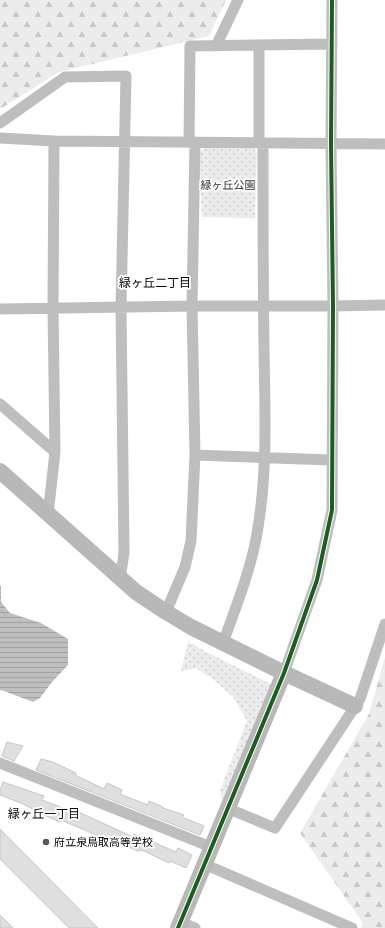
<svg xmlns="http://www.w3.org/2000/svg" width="385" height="928" viewBox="0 0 385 928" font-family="'Golos Text','Noto Sans JP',sans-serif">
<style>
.green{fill:url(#green-dots)}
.forest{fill:url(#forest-firs)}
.water{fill:url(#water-rules)}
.building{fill:#dfdfdf;stroke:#c7c7c7}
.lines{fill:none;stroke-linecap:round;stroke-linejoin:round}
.street{stroke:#bebebe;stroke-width:11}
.secondary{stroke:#b8b8b8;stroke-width:16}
.cycleway-casing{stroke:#fff;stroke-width:6}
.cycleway{stroke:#1b5e20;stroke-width:4}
.poi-dot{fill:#595959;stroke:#fff;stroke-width:1.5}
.labels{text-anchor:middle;stroke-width:3.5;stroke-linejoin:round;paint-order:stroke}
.park-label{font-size:11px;fill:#333;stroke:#fff}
.poi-label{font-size:11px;fill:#000;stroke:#fff;text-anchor:start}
.neighbourhood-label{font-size:12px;fill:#000;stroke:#fff}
</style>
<defs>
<pattern id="green-dots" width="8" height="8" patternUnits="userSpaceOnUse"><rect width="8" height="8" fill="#ececec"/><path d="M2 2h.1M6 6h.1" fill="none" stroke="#c9c9c9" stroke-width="1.8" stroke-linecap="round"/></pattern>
<pattern id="forest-firs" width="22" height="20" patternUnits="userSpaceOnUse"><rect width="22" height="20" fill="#ececec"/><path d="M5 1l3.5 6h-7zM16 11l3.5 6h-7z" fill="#c9c9c9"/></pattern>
<pattern id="water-rules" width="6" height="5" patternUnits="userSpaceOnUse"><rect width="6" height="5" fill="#bfbfbf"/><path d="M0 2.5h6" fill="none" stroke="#a2a2a2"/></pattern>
</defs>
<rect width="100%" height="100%" fill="#fff"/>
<!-- green -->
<path class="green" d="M252,147L257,152L255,218L202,217L199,153L204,148Z
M188,641L206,652L273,685L222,800L220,790L247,721L234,698L213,679L196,668L181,671Z"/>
<!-- forest -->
<path class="forest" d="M0,0H226L209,36L59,72L0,109Z
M385,657V928H361L363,923L300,833L369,714Z"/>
<!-- water -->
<path class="water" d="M0,586H1V602L10,613L41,623L68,639V665L52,682L40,698L33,702L4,691L0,690Z"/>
<!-- building -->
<path class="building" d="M7,742L23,746L14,761L2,756Z
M41,759L53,762L76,773L75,775L104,789L107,783L122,790L120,794L148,805L149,801L163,807V808L184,815L182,817L204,826L200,835L36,770Z
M3,782L44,796L42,800L71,811L72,809L133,837L134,834L176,852L178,848L192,855L186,868L170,861L169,863L142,850L138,851L101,835V837L61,820L60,822L46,816L23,804L0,795V790Z
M0,829L98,928H69L0,859Z
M0,915L13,928H0Z"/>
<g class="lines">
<!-- street -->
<path class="street" d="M216,46L238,0
M0,123L65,77L126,76L121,307L124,553L120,579
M0,138L54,141L385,144
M189,142L190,46L332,44
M259,143V45
M0,309L192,306H333L385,305
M0,404L55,452
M195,455L331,460
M48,515L55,452L53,308L54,141
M166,612L185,567L191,541L195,455L192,306L195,142
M223,643C235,609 249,575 256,539C268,476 265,412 264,349C263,280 263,212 263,143
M284,673L317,580L332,510L333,306L331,144L332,0
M0,763L211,847
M227,808L275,828L360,699L385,624
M204,864L352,928
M181,922L195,928"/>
<!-- secondary -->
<path class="secondary" d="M0,471L136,592L166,612L191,627L284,673L355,706
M178,928L284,673"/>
<!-- cycleway casing -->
<g class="cycleway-casing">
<path id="cycleway" d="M178,928L284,673L317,580L332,510L333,306L331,144L332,0"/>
</g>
<!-- cycleway -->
<use href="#cycleway" class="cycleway"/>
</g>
<!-- markers -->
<circle class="poi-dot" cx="46" cy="842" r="4"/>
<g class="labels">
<!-- park labels -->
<g class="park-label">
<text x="228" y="189">緑ヶ丘公園</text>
</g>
<!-- poi labels -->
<g class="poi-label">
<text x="54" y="846">府立泉鳥取高等学校</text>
</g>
<!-- neighbourhood labels -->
<g class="neighbourhood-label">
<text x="155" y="287">緑ヶ丘二丁目</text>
<text x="44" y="818">緑ヶ丘一丁目</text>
</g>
</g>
</svg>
